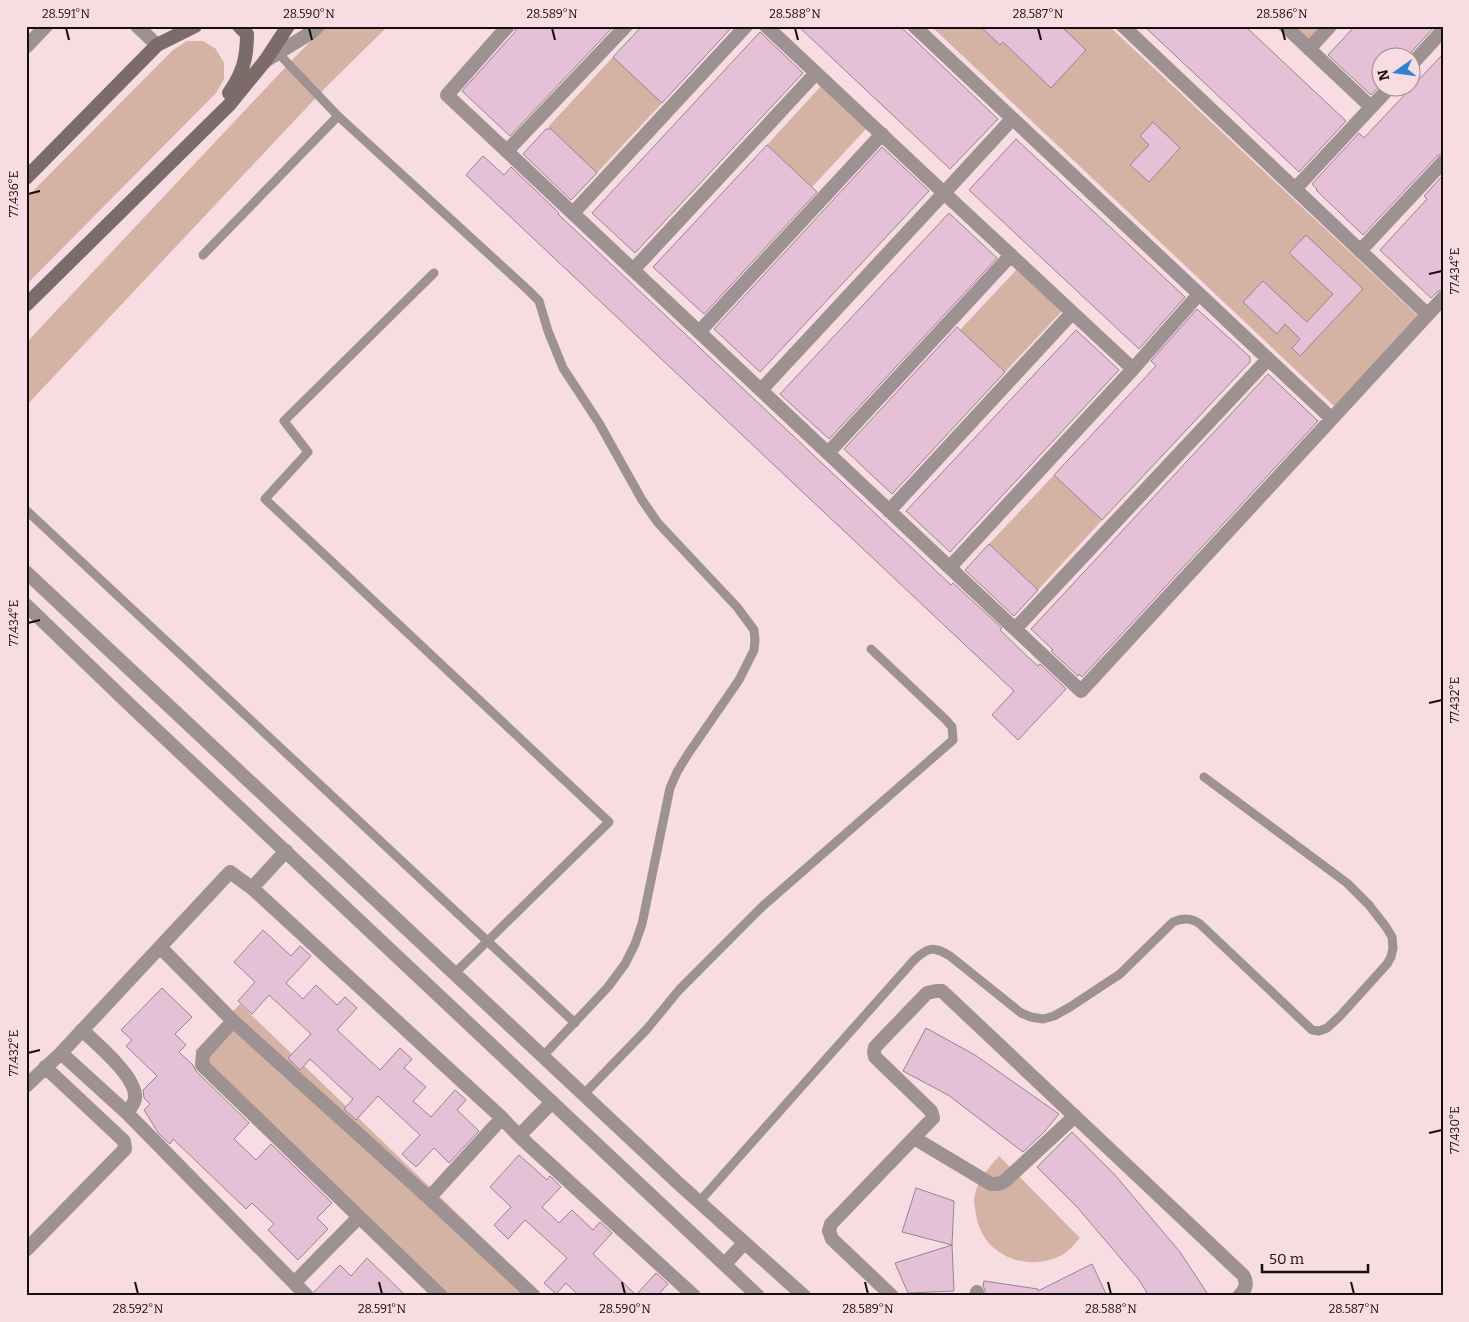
<svg xmlns="http://www.w3.org/2000/svg" width="1469" height="1322" viewBox="0 0 1469 1322" font-family="Bitter,serif">
<style>
.green{fill:#d4b3a4}
.building{fill:#e5c1d8;stroke:#97838f}
.lines{fill:none;stroke-linecap:round;stroke-linejoin:round}
.service{stroke:#9d9291;stroke-width:9}
.minor{stroke:#9d9291;stroke-width:14}
.tertiary{stroke:#9d9291;stroke-width:14}
.secondary{stroke:#7b6b69;stroke-width:14}
.ticks{fill:none;stroke:#150d0f;stroke-width:2}
.neatline{fill:none;stroke:#150d0f;stroke-width:2}
.ticks-label{font-size:12px;text-anchor:middle;fill:#150d0f}
</style>
<rect width="100%" height="100%" fill="#f7dce2"/>
<!-- green -->
<path class="green" d="M326,26H388L327,86L26,406V343L296,56Z
M931,26H1109L1418,316L1334,406Z
M1295,26H1324L1310,41Z
M187,41H203L216,49L224,63V79L216,93L26,285V198L173,50Z
M613,57L662,103L597,173L548,127Z
M822,85L867,128L812,187L767,145Z
M1018,268L1063,310L1005,372L960,330Z
M1054,475L1102,520L1038,590L989,544Z
M240,1004L543,1296H449L195,1051Z
M999,1156L1080,1238C1074,1244 1068,1253 1060,1256C1025,1273 981,1254 976,1214C975,1209 974,1203 974,1199C977,1180 987,1170 999,1156Z"/>
<!-- building -->
<path class="building" d="M517,26H614L510,136L462,91L515,32Z
M642,26H733L662,103L613,57Z
M798,26H900L998,119L950,169Z
M980,26H1061L1086,50L1051,88L1003,42L1000,45Z
M1144,26H1245L1346,121L1299,172Z
M1355,26H1435L1406,58H1382V83L1371,95L1328,55Z
M760,32L803,73L635,253L592,213Z
M1443,54V153L1437,156L1363,235L1316,190L1317,189L1312,184L1359,133L1364,138Z
M1153,122L1180,148L1149,182L1130,165L1149,145L1140,136Z
M546,129H551L597,173L571,200L523,154Z
M1016,139L1185,297L1139,349L969,190Z
M767,145L817,192L704,314L653,267Z
M882,147L929,191L760,372L714,329Z
M483,156L504,175L511,167L559,213L558,214L951,585L953,583L1002,628L1000,630L1029,658L1038,666L1040,664L1066,689L1018,740L992,715L1014,691L466,175Z
M1443,175V289L1437,292L1431,298L1380,250L1427,199L1424,196Z
M949,213L997,258L829,439L780,394Z
M1306,235L1363,289L1300,356L1292,348L1300,339L1285,324L1277,334L1243,302L1263,281L1307,322L1333,294L1289,253Z
M1197,309L1250,357V362L1102,520L1054,475L1156,366L1151,361Z
M957,327L1005,372L892,494L844,449Z
M1076,330L1119,370L950,552L906,511Z
M1268,374L1318,421L1082,677L1079,674L1078,676L1051,651L1053,650L1031,629Z
M989,544L1038,590L1014,616L965,570Z
M263,930L291,956L300,946L311,956L286,983L303,999L316,985L337,1005L345,997L357,1008L337,1030L380,1070L400,1048L412,1059L404,1068L426,1087L413,1101L431,1117L455,1090L466,1100L457,1110L479,1131L449,1163L434,1148L416,1167L402,1154L420,1135L378,1096L356,1120L344,1109L353,1099L310,1059L300,1070L288,1058L311,1034L269,995L252,1014L238,1001L255,982L234,962Z
M162,988L192,1017L175,1034L186,1045L179,1052L193,1065L196,1071L249,1123L234,1139L256,1160L271,1144L332,1203L317,1218L328,1229L298,1260L268,1230L274,1224L252,1203L246,1209L173,1139L170,1144L159,1134L144,1110L150,1104L144,1098L143,1090L157,1076L126,1046L132,1040L121,1030Z
M926,1028L975,1055L1059,1114L1045,1131L1023,1152L948,1095L903,1071Z
M1072,1132L1115,1175L1180,1252L1209,1296H1149L1139,1280L1077,1207L1037,1167Z
M519,1155L547,1180L550,1176L561,1187L542,1207L559,1223L572,1210L593,1230L600,1222L612,1233L593,1254L636,1295L656,1273L668,1284L657,1296H579L566,1283L556,1294L544,1283L567,1258L525,1220L508,1239L494,1225L511,1207L490,1187Z
M916,1188L954,1201L952,1245L902,1232Z
M952,1245L954,1291L908,1293L895,1263Z
M367,1258L406,1296H316L314,1292L340,1265L351,1276Z
M1092,1264L1107,1296H985V1290L983,1286L984,1281L1038,1289V1291Z"/>
<g class="lines">
<!-- service -->
<path class="service" d="M278,53L338,116L528,290L539,301L548,331L563,368L599,423L642,500L658,523L737,607L754,630L755,640L754,650L739,680L688,754L677,772L670,788L642,924L635,944L625,964L608,987L543,1056
M203,255L338,116
M434,273L284,421L308,452L265,499L609,822L455,973
M26,510L575,1023
M584,1094L647,1029L679,990L764,905L953,740L952,727L946,720L871,649
M699,1202L914,960C928,947 934,946 950,956L1021,1013L1031,1017L1043,1019L1054,1016L1070,1007L1120,974L1173,922C1182,918 1191,917 1200,924L1312,1030L1319,1031L1327,1028L1340,1016L1387,964L1391,957L1393,948L1392,937L1386,927L1369,905L1347,883L1204,777"/>
<!-- minor -->
<path class="minor" d="M508,26L447,95L1081,691L1443,298
M914,26L1331,418
M1123,26L1427,314
M1285,26L1371,107
M26,47L46,26
M1309,49L1330,26
M265,61L312,32L318,26
M1412,64L1443,30
M1012,119L944,193L1133,369L1199,294
M507,151L626,26
M1295,189L1389,88
M573,213L746,26
M1360,251L1443,162
M633,270L816,73
M699,332L882,134
M761,390L944,193L766,26
M828,453L1011,255
M889,511L1072,313
M950,567L1133,369
M1015,629L1268,359
M252,888L502,1118
M160,947L233,1021L429,1198L502,1118L519,1136L694,1296
M233,1021L203,1054L202,1065L441,1296
M82,1030C97,1044 135,1076 135,1096C136,1102 130,1108 127,1113
M61,1053L127,1113L307,1296
M26,1086L61,1053L230,872L252,888L286,851
M519,1136L552,1102
M914,1138L991,1184C998,1184 1002,1184 1007,1179L1075,1116
M429,1198L534,1296
M26,1250L125,1149L124,1141L45,1067
M294,1283L359,1217
M892,1296L832,1239L829,1231L831,1224L933,1118L931,1111L875,1057L874,1052L875,1047L927,993L936,991H942L1243,1275C1248,1283 1246,1290 1239,1296
M976,1296L977,1292"/>
<!-- tertiary -->
<path class="tertiary" d="M137,26L157,45
M26,572L678,1183L804,1296
M26,605L132,707L758,1296
M725,1264L744,1243"/>
<!-- secondary -->
<path class="secondary" d="M229,93C243,73 247,58 247,34L239,26
M26,178L157,45L195,26
M26,305L229,105L265,61L288,26"/>
</g>
<!-- ticks -->
<path class="ticks" d="M66,28L69,40M309,28L312,40M552,28L555,40M795,28L798,40M1038,28L1041,40M1282,28L1285,40M28,194L40,191M1429,274L1442,271M28,623L40,620M1429,703L1442,700M28,1053L40,1050M1429,1133L1442,1130M135,1282L138,1294M379,1282L382,1294M622,1282L625,1294M865,1282L868,1294M1108,1282L1111,1294M1351,1282L1354,1294"/>
<!-- border -->
<rect width="1469" height="1322" fill="none" stroke="#f7dce2" stroke-width="55"/>
<!-- north arrow -->
<g transform="translate(1396 72) rotate(256)"><circle r="24" fill="#f7dce2" stroke="#9d898e"/>
<path d="M0-4L9 19L0 12L-9 19Z" fill="#3081d0"/>
<text y="-8" font-size="14" font-weight="bold" text-anchor="middle" fill="#150d0f">N</text>
</g>
<!-- scale -->
<path d="M1262 1264v8h106v-8" fill="none" stroke="#150d0f" stroke-width="2.5"/>
<text x="1269" y="1264" font-size="15" fill="#150d0f" stroke="#f7dce2" stroke-width="4" paint-order="stroke">50 m</text>
<rect x="28" y="28" width="1414" height="1266" class="neatline"/>
<g class="ticks-label">
<text x="66" y="18">28.591°N</text>
<text x="309" y="18">28.590°N</text>
<text x="552" y="18">28.589°N</text>
<text x="795" y="18">28.588°N</text>
<text x="1038" y="18">28.587°N</text>
<text x="1282" y="18">28.586°N</text>
<text transform="translate(14 194) rotate(-90)" y="4">77.436°E</text>
<text transform="translate(1455 271) rotate(-90)" y="4">77.434°E</text>
<text transform="translate(14 623) rotate(-90)" y="4">77.434°E</text>
<text transform="translate(1455 700) rotate(-90)" y="4">77.432°E</text>
<text transform="translate(14 1053) rotate(-90)" y="4">77.432°E</text>
<text transform="translate(1455 1130) rotate(-90)" y="4">77.430°E</text>
<text x="138" y="1313">28.592°N</text>
<text x="382" y="1313">28.591°N</text>
<text x="625" y="1313">28.590°N</text>
<text x="868" y="1313">28.589°N</text>
<text x="1111" y="1313">28.588°N</text>
<text x="1354" y="1313">28.587°N</text>
</g>
</svg>
